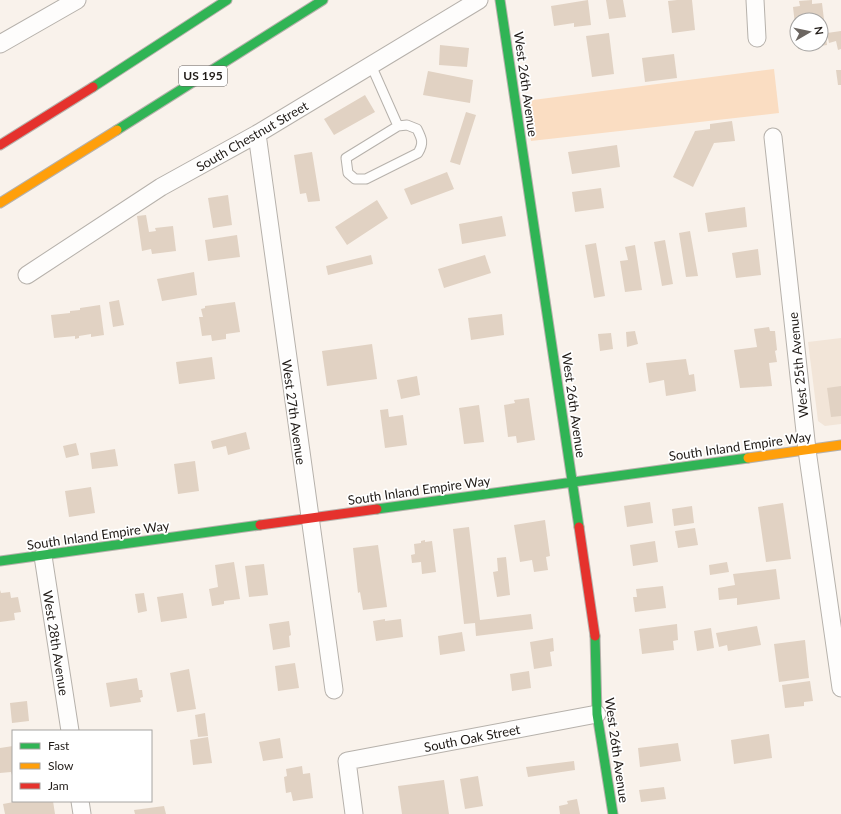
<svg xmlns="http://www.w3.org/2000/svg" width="841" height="814" viewBox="0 0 841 814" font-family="Lato,sans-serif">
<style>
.built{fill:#f2e5d8}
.green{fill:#faddc2}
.building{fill:#e1d2c3}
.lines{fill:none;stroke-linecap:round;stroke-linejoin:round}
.lane-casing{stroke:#b6b1ab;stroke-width:11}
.street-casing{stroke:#b6b1ab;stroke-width:19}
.fast-casing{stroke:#b6b1ab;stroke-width:11}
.slow-casing{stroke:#b6b1ab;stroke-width:11}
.jam-casing{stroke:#b6b1ab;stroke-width:11}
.lane{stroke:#fefdfc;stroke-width:9}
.street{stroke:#fefdfc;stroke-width:17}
.fast{stroke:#30b455;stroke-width:9}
.slow{stroke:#ff9f0a;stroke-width:9}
.jam{stroke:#e5322d;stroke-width:9}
.labels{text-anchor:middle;stroke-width:3.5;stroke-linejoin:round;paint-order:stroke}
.shield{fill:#fff;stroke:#635f5d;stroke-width:1}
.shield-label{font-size:12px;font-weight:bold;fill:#201b17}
.street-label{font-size:13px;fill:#201b17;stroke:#fff}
</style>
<rect width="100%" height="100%" fill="#f9f2eb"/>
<!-- built -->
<path class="built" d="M841,338V424L825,426L818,421L808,342Z"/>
<!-- green -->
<path class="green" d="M774,69L779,113L531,141L525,101Z"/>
<!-- building -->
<path class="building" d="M588,0L591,25L574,27V23L554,26L551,6Z
M606,0H623L626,17L609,19Z
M677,0H692L695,30L672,33L668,1Z
M812,0V4L822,3L827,45L798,49V44H821V20H797L796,33L793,7L800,6L799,1Z
M841,31V49L838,50L836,41L829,43L827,33Z
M609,33L614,74L592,77L586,36Z
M440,45L469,48L467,67L439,65Z
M674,54L677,78L645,82L642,58Z
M836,70H841V85H838Z
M428,71L473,80L470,103L423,95Z
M365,95L375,112L334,135L324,119Z
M466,112L476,115L460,165L450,162Z
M732,121L735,141L714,143L693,187L673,177L695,131L710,129V124Z
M617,145L620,167L572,174L568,152Z
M312,152L320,201L308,202L306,193L300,194L294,155Z
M447,172L454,189L411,205L404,189Z
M601,188L604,208L575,212L572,192Z
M228,195L232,225L213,228L208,198Z
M377,200L388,218L347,245L335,227Z
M745,207L747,227L708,232L705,213Z
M146,215L149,232L156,231L155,228L173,226L176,251L152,254L151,249L142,251L137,216Z
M502,216L506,236L462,244L459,224Z
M690,231L698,276L686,277L679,233Z
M237,235L240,257L208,261L205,240Z
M665,240L673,284L662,286L654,242Z
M596,243L605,296L594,298L585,245Z
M635,245L642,290L625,292L620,261L628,260L625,247Z
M758,249L761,275L736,278L732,253Z
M371,255L373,264L328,275L326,266Z
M485,255L491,273L444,288L438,269Z
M194,272L197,295L162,301L157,279Z
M119,300L124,325L113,327L109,302Z
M235,302L240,332L226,334V339L212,341L211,335L202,336L199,317H203L201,309L205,308V306Z
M100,305L104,335L91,337V334L79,336V338L75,339V336L54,338L51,315L70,313V311L80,310V308Z
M502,314L504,335L471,340L468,318Z
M769,327L770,331H775L777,350L775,351L777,362L769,363L772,386L740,388L734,350L757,347L754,329Z
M635,331L638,344L627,347L626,332Z
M611,333L613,349L600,351L598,334Z
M372,344L377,379L327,386L322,351Z
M212,357L215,379L179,384L176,362Z
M686,359L689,375L694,374L696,391L666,396L664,380L649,383L646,363Z
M417,376L420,395L401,399L397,380Z
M841,386V416L831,417L827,388Z
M529,398L535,440L517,443L516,436L508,437L504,405L515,403L514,400Z
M479,405L484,442L464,444L459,408Z
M388,409L389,417L403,415L407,445L385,448L380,410Z
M246,432L250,449L228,455L226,446L213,449L211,441Z
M76,443L79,455L66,458L63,446Z
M115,449L118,466L92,469L90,453Z
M195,461L199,491L178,494L174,464Z
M91,487L95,513L69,517L65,491Z
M650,502L653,523L627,527L624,506Z
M783,503L791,559L766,562L758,507Z
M692,506L694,523L674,526L672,509Z
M545,520L550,556L546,557L548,570L534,572L532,560L520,562L514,525Z
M469,527L480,620L531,614L533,629L476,636L475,623L464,624L453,529Z
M695,528L698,545L678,548L675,531Z
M425,540V542L432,541L436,572L422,574L421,562L412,563L411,555L415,554L414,544L421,543V541Z
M655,541L658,562L633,566L630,545Z
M378,545L387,607L363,610L360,592L358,593L353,548Z
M506,557L510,595L497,597L493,572L498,571L497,558Z
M234,562L240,599L224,601V604L212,606L209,589L218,587L215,565Z
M727,562L729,572L710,575L709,565Z
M264,564L268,595L249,597L245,566Z
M776,569L780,599L737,605V598L719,600L718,588L735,585L733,574Z
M663,586L666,608L635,612L633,597H637L636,589Z
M0,590L1,593L10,592L11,598L18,597L21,612L14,613L15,620L0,622Z
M144,593L147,611L138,613L135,594Z
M183,593L187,618L161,622L157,597Z
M385,619V621L401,619L403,637L376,641L373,621Z
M289,621L291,635L289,636L290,647L273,650L269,624Z
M677,624L678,640L673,641L674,650L642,654L639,629Z
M757,626L761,645L728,651L727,645L719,647L716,633Z
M711,628L714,648L697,651L694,631Z
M462,632L465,651L440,655L438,636Z
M553,638L554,651L550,652L552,666L534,669L530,642Z
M805,640L809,678L779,682L774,644Z
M295,663L299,688L278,691L275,666Z
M189,669L196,709L177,712L170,673Z
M529,671L531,688L512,691L510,674Z
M137,678L139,690H142L143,697L140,698L141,702L110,707L106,683Z
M810,681L813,701L804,702V706L785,708L782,685Z
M27,701L29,721L12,723L10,703Z
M205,713L208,736L198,737L195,715Z
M769,734L772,758L734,764L731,740Z
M208,737L212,763L193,765L190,740Z
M280,738L283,758L263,761L259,742Z
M678,743L681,761L640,767L638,748Z
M13,746V775H12L11,772L0,773V748Z
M574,761L575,770L528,777L526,767Z
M302,766L303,774L310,773L313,798L293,801L291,792L286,793L284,777L287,776L286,769Z
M478,776L483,806L465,809L460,779Z
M444,780L449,814H402L398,786Z
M664,787L666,799L641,802L639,790Z
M577,799L580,814H560L559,806L568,804L567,801Z
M19,801H53L55,814H5L3,804Z
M164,806L166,814H135L134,810Z"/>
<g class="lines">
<!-- lane casing -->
<g class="lane-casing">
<path id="lane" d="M371,65L398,126L407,125L417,129C422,139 424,143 418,153L366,179H355L348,173L346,158L398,126"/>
</g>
<!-- street casing -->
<g class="street-casing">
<path id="street" d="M755,0L757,38
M0,44L77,0
M257,134L334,690
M773,137L807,450L841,688
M27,275L161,187L257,134L479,0
M43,556L70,731
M80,801L82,814
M354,814L347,761L597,714"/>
</g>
<!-- fast casing -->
<g class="fast-casing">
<path id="fast" d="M500,0L579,527
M93,87L227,0
M117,130L323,0
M377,509L748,458
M0,561L260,525
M595,636L597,714L613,814"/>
</g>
<!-- slow casing -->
<g class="slow-casing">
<path id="slow" d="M0,203L117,130
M748,458L841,445"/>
</g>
<!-- jam casing -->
<g class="jam-casing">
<path id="jam" d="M0,145L93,87
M260,525L377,509
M579,527L595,636"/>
</g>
<!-- lane -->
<use href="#lane" class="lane"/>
<!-- street -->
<use href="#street" class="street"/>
<!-- fast -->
<use href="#fast" class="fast"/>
<!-- slow -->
<use href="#slow" class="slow"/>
<!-- jam -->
<use href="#jam" class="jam"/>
</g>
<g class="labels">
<!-- shield labels -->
<rect class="shield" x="179" y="66" width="48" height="20" rx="3"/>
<g class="shield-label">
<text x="203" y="80">US 195</text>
</g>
<!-- street labels -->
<g class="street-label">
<text transform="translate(526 84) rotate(82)" y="5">West 26th Avenue</text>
<text transform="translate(252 136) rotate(-30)" y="5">South Chestnut Street</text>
<text transform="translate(798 365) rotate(-96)" y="5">West 25th Avenue</text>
<text transform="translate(574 405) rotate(82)" y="5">West 26th Avenue</text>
<text transform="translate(294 412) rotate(82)" y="5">West 27th Avenue</text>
<text transform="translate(740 446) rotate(-8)" y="5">South Inland Empire Way</text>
<text transform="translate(419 490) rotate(-8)" y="5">South Inland Empire Way</text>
<text transform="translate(98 535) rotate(-8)" y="5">South Inland Empire Way</text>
<text transform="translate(56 643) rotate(81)" y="5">West 28th Avenue</text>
<text transform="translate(472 738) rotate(-11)" y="5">South Oak Street</text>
<text transform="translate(617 750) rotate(82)" y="5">West 26th Avenue</text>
</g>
</g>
<!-- legend -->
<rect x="12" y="730" width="140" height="72" fill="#ffffff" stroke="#a6a4a2"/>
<rect x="20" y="743" width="20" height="6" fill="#30b455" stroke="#a6a4a2"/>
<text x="48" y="750" font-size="12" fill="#201b17">Fast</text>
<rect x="20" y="763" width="20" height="6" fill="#ff9f0a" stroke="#a6a4a2"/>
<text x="48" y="770" font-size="12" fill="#201b17">Slow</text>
<rect x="20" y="783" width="20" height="6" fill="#e5322d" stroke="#a6a4a2"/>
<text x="48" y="790" font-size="12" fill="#201b17">Jam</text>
<!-- north arrow -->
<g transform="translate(809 32) rotate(81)"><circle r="19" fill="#ffffff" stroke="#a6a4a2"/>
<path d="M0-3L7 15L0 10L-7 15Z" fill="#6c6661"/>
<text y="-6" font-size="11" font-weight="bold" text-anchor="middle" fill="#201b17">N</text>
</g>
</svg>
